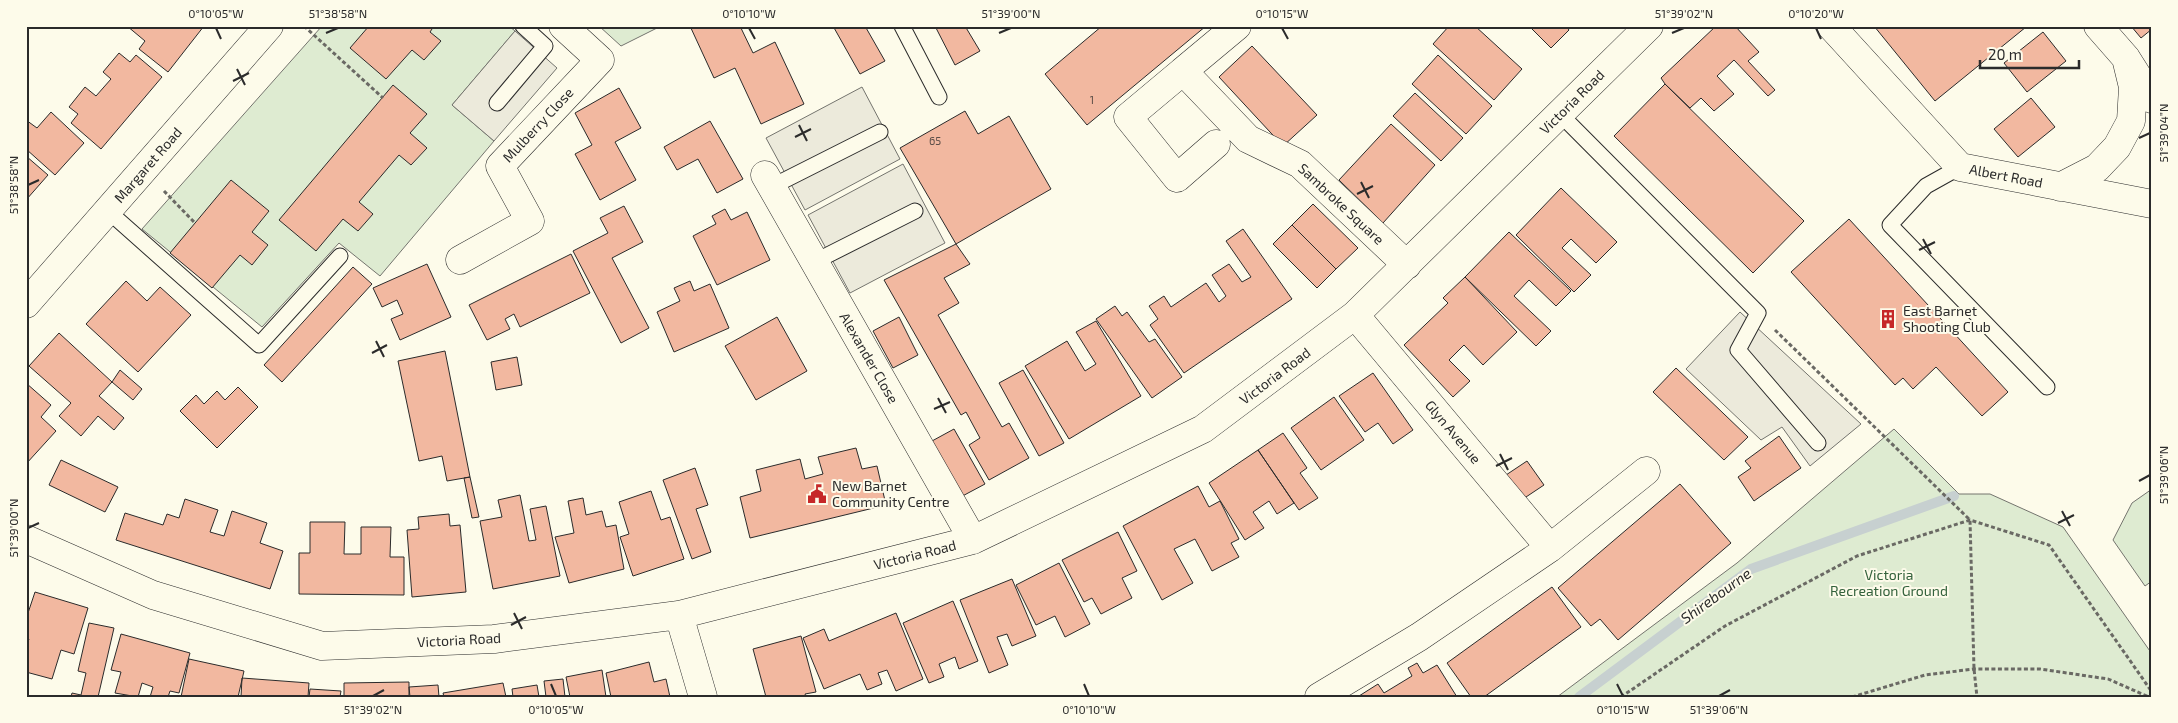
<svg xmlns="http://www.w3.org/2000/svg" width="2178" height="723" viewBox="0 0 2178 723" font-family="'Exo 2',sans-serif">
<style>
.green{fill:#deebd1;stroke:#74746e}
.parking{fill:#eceadb;stroke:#74746e}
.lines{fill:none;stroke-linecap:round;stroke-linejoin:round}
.stream{stroke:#c7d0d0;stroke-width:10}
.building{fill:#f2b8a0;stroke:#2b2b2b}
.service-casing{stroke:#2b2b2b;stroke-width:17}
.minor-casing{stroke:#2b2b2b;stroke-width:29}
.path{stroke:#6a6964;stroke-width:3;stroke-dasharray:4 2.5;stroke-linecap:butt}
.service{stroke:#fdfbea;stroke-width:15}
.minor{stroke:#fdfbea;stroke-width:28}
.ticks{fill:none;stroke:#2b2b2b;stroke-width:2}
.labels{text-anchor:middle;stroke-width:4;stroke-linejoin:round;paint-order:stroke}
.number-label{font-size:11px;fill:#5d4e48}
.street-label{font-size:14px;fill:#2b2b2b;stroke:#fdfbea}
.poi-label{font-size:14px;fill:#2b2b2b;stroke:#fdfbea;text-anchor:start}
.park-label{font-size:14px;fill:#34623c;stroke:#fdfbea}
.water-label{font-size:15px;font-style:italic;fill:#2b2b2b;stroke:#fdfbea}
.neatline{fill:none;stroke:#2b2b2b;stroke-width:2}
.ticks-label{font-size:12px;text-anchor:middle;fill:#2b2b2b}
</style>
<rect width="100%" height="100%" fill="#fdfbea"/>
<!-- green -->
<path class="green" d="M322,26H509L515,31L452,105L494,141L380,276L339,243L262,327L142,229Z
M599,26H661L621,46Z
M1894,429L1959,494H1990L2063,527L2152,654V697H1557L1737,563Z
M2152,489V581L2145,586L2113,540L2132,503Z"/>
<!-- parking -->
<path class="parking" d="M515,31L557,68L494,141L452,105Z
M862,87L900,159L805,210L766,138Z
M903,164L945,243L850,293L808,215Z
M1740,312L1861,424L1810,466L1782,427L1761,440L1686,369Z"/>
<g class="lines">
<!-- stream -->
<path class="stream" d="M1579,697L1751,569L1954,496"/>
</g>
<!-- building -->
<path class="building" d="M127,26H204L168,72L139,49L145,41Z
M369,26H434L430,32L441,41L424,60L412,50L386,79L350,48Z
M690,26H740L753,53L775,42L804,104L761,124L735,68L714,78Z
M833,26H865L885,61L860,74Z
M935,26H965L980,51L955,65Z
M1102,26H1206L1087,125L1045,74Z
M1449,26H1475L1522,69L1494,100L1433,44Z
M1529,26H1566L1569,30L1551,48Z
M1716,26H1735L1759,52L1748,61L1775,90L1768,96L1734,60L1717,76L1734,94L1714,111L1701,98L1690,108L1665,84L1661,78Z
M1874,26H2026V27L1935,101Z
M2131,26H2152V29L2141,38Z
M2043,32L2066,61L2027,92L2004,63Z
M1252,46L1317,115L1283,146L1219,77Z
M119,53L130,62L136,55L162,77L101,149L71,123L78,114L69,107L85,87L96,96L111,79L103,72Z
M1438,55L1492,106L1466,134L1412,84Z
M1665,84L1804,221L1753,273L1614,136Z
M393,85L427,114L410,133L427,148L411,165L399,155L359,202L373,214L358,231L343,219L316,251L279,220Z
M619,88L641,128L615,142L636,180L600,200L575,154L592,145L575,113Z
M1415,93L1463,138L1441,161L1393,116Z
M2031,98L2055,127L2018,157L1994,129Z
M965,111L978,134L1009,116L1051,189L956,244L900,148Z
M51,112L84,143L55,175L26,149V120L37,128Z
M710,121L743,179L717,193L698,159L677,170L664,147Z
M1391,124L1435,165L1383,223L1339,180Z
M26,156L48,175L26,200Z
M231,180L269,211L252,232L268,245L252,265L240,255L212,288L170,253Z
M1561,188L1617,242L1596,263L1571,239L1562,248L1591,275L1574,292L1516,235Z
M1313,204L1358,248L1336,269L1292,225Z
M624,206L643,242L612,258L649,328L621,343L573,251L608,233L600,218Z
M725,209L731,220L747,212L770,260L717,285L693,236L716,224L712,216Z
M1849,219L2008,392L1982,416L1936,367L1913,389L1903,378L1895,385L1791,272Z
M1292,225L1336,269L1317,288L1273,244Z
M1243,229L1292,299L1184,373L1150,325L1158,319L1149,306L1164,296L1171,307L1206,283L1219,302L1226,296L1212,275L1229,264L1242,282L1251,277L1226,241Z
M1509,232L1571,291L1556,306L1529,280L1514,296L1551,331L1536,346L1465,277Z
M956,244L970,264L944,278L959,303L938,315L1002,427L1009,423L1029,458L989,480L969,445L980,438L966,412L961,415L884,280Z
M571,254L590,293L520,327L514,314L505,319L510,329L487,340L469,305Z
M427,264L451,317L400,340L391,319L403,314L397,300L382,307L373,288Z
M353,267L372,284L282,382L264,365Z
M1465,277L1517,332L1483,365L1464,345L1449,360L1470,381L1453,397L1404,345L1448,303L1443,298Z
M126,281L147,301L160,287L191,315L138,372L86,324Z
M690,281L694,291L710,284L729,328L674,352L657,312L680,301L674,288Z
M1115,306L1122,316L1127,312L1149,342L1155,339L1182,377L1152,398L1096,319Z
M777,317L807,371L756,400L725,346Z
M899,317L918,355L893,368L873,331Z
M1096,321L1141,396L1069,439L1025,366L1067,341L1085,371L1096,364L1076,332Z
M59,333L112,382L99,396L124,418L114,430L98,416L81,436L59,416L71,403L29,366Z
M445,351L470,477L447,481L442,456L419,461L398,361Z
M517,357L522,385L496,390L491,362Z
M1676,368L1748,437L1724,460L1653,392Z
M120,370L142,389L133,400L112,382Z
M1023,370L1064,443L1039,456L999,383Z
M1373,373L1413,430L1393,444L1378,423L1365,432L1339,396Z
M26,383L51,405L41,417L56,431L26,464Z
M238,387L258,407L217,448L180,411L196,395L204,404L217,391L225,400Z
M1334,397L1364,440L1321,470L1291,428Z
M954,429L985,484L955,500L932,441Z
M1283,433L1307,468L1300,473L1318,498L1299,510L1258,450Z
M1779,436L1801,468L1754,501L1738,477L1751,468L1745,461Z
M856,448L862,469L877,466L886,505L750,538L740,497L761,491L756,470L800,459L805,479L823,474L818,457Z
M1258,450L1294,503L1277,514L1269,501L1253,512L1264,528L1245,540L1209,483Z
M61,460L118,487L105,512L49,485Z
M1527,461L1544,485L1520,501L1503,477Z
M695,468L708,505L696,509L711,552L692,559L663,480Z
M470,477L479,517L472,518L464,478Z
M1680,484L1731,543L1618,640L1600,619L1591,626L1558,588Z
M1198,486L1209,507L1220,501L1239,539L1231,543L1239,557L1212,571L1195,539L1174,549L1193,583L1162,600L1123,526Z
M651,491L661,520L670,517L684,559L633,576L620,537L629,534L619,502Z
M520,495L529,541L536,540L530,509L546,506L560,576L493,589L480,521L502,517L498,500Z
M583,498L586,515L602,511L606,527L616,525L624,569L569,583L555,537L574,533L568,501Z
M185,499L218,510L210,532L224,536L232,511L267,523L260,543L283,551L270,589L116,540L125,513L163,525L167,514L179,518Z
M449,514L450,526L460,525L466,592L412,597L407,530L419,529L418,517Z
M310,522H345L344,554H361V527H391L390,557H404V595L299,594V553H310Z
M1118,532L1137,571L1122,578L1132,598L1101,614L1092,598L1084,602L1062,560Z
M1059,563L1090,624L1065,637L1055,616L1036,625L1016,585Z
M1012,579L1036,636L1012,646L1007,634L997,637L1008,665L989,673L960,600Z
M1552,587L1581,627L1484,697H1471L1447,663Z
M35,592L88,608L74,654L61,650L52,679L26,672V647L29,639L26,638V619Z
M953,601L978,661L959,669L955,657L939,664L944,677L929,683L903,623Z
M896,613L923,679L896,691L887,670L878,673L882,684L867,690L860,674L824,689L803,638L824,629L829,641Z
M89,623L114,628L98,697H71L72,693L81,695L86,673L78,671Z
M121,634L190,653L179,693L170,691L168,697H150L153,687L142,683L138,697L115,693L121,672L111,670Z
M801,636L816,692L805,694L806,697H766L753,649Z
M189,659L244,671L238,697H181Z
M649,662L654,682L666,679L670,697H611L606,673Z
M1417,663L1423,673L1437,665L1457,697L1359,696L1378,684L1384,693L1412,676L1408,668Z
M602,670L606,697H570L566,677Z
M242,678L309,683L308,697H241Z
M563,679L565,697H546L544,681Z
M409,682V697H344V683Z
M503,683L506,697H444L443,693Z
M438,685L439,697H410L409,687Z
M537,685L539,697H513L512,689Z
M310,689L341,691L340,697H309Z"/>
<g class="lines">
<!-- service casing -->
<g class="service-casing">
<path id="service" d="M902,26L939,97
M497,103L545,46L523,26
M1560,114L1758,313L1738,350L1818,443
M1960,167L1926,186L1890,225L2047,387
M771,187L880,132
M108,211L259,345L340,256
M814,262L915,211"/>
</g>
<!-- minor casing -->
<g class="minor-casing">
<path id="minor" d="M1237,26L1183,71L1248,139L1300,164L1407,265
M1831,26L1960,167L2152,204
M2098,26L2126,58L2152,99
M1183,71L1128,117L1177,178L1216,144
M765,175L973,540
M2060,187L2097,168L2117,147L2131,121L2133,87L2126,58
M460,260L530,221L500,166L600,60L563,26
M26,304L269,26
M1355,315L1550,548
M26,539L153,595L322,646L494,639L679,615L973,540L1203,429L1355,315L1649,26
M679,615L703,697
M1319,697L1419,637L1550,548L1646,471"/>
</g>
<!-- path -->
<path class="path" d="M304,26L383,98
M164,191L195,223
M1775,330L1970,520L1974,669L1977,697
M1621,697L1725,626L1857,556L1970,520L2049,545L2152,692
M1852,697L1925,675L1974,669H2040L2108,679L2149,697"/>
<!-- service -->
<use href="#service" class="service"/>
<!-- minor -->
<use href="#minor" class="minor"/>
</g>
<!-- ticks -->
<path class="ticks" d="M216,28L221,39M749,28L755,39M1282,28L1288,39M1816,28L1821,39M326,33L338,28M999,33L1011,28M1672,33L1684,28M237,69L245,85M233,81L249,73M799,125L807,141M795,137L811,129M2139,138L2150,133M1361,182L1369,198M28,185L39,180M1357,194L1373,186M1923,239L1931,254M1919,250L1935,242M376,341L384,357M372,353L387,345M938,398L946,413M934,409L950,402M1500,454L1508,470M1496,466L1512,458M2139,481L2150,475M2062,511L2070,526M2058,523L2074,515M28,528L39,523M514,613L522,629M511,625L526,617M551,684L556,696M1084,684L1089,696M1617,684L1623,696M373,696L384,690M1719,696L1730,690"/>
<!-- icons -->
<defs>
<g id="building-bare" transform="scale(1.5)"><path d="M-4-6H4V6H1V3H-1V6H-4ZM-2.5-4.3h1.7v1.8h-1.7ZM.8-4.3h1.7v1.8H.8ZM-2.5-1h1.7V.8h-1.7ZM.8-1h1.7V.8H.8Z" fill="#c62828" stroke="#fdfbea" stroke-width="2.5" paint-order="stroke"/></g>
<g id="civic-bare" transform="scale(1.5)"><path d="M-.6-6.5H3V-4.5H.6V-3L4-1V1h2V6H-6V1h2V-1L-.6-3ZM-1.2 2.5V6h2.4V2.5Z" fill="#c62828" stroke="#fdfbea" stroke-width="2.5" paint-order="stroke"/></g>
</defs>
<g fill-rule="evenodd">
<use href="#building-bare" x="1888" y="319"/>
<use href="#civic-bare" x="817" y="494"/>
</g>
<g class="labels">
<!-- number labels -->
<g class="number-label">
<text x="1092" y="104">1</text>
<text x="935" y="145">65</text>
</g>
<!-- street labels -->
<g class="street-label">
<text transform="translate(1572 102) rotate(-45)" y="5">Victoria Road</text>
<text transform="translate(538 125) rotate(-47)" y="5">Mulberry Close</text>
<text transform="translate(148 165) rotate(-49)" y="5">Margaret Road</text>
<text transform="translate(2006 176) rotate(11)" y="5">Albert Road</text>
<text transform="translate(1341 204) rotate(43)" y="5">Sambroke Square</text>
<text transform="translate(869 358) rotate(60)" y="5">Alexander Close</text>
<text transform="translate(1275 376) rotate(-37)" y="5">Victoria Road</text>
<text transform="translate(1453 432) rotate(50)" y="5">Glyn Avenue</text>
<text transform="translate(915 555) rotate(-14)" y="5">Victoria Road</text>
<text transform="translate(459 640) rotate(-3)" y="5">Victoria Road</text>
</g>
<!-- poi labels -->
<g class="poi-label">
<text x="1903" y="316">East Barnet<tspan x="1903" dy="16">Shooting Club</tspan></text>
<text x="832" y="491">New Barnet<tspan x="832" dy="16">Community Centre</tspan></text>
</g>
<!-- park labels -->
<g class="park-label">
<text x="1889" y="580">Victoria<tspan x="1889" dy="16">Recreation Ground</tspan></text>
</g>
<!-- water labels -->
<g class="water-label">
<text transform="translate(1716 596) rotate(-36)" y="5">Shirebourne</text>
</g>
</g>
<!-- border -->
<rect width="2178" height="723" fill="none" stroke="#fdfbea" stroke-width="55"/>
<!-- scale -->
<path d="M1980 60v8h99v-8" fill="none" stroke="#2b2b2b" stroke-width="2.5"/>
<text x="1988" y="60" font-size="15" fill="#2b2b2b" stroke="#fdfbea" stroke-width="4" paint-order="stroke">20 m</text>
<rect x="28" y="28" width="2122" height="668" class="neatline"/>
<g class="ticks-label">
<text x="216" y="18">0°10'05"W</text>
<text x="338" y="18">51°38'58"N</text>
<text x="749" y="18">0°10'10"W</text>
<text x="1011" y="18">51°39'00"N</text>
<text x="1282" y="18">0°10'15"W</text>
<text x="1684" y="18">51°39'02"N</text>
<text x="1816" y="18">0°10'20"W</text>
<text transform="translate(2164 133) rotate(-90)" y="4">51°39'04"N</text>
<text transform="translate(14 185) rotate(-90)" y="4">51°38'58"N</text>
<text transform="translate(2164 475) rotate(-90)" y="4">51°39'06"N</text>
<text transform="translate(14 528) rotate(-90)" y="4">51°39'00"N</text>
<text x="373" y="714">51°39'02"N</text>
<text x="556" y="714">0°10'05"W</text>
<text x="1089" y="714">0°10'10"W</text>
<text x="1623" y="714">0°10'15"W</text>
<text x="1719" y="714">51°39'06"N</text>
</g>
</svg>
